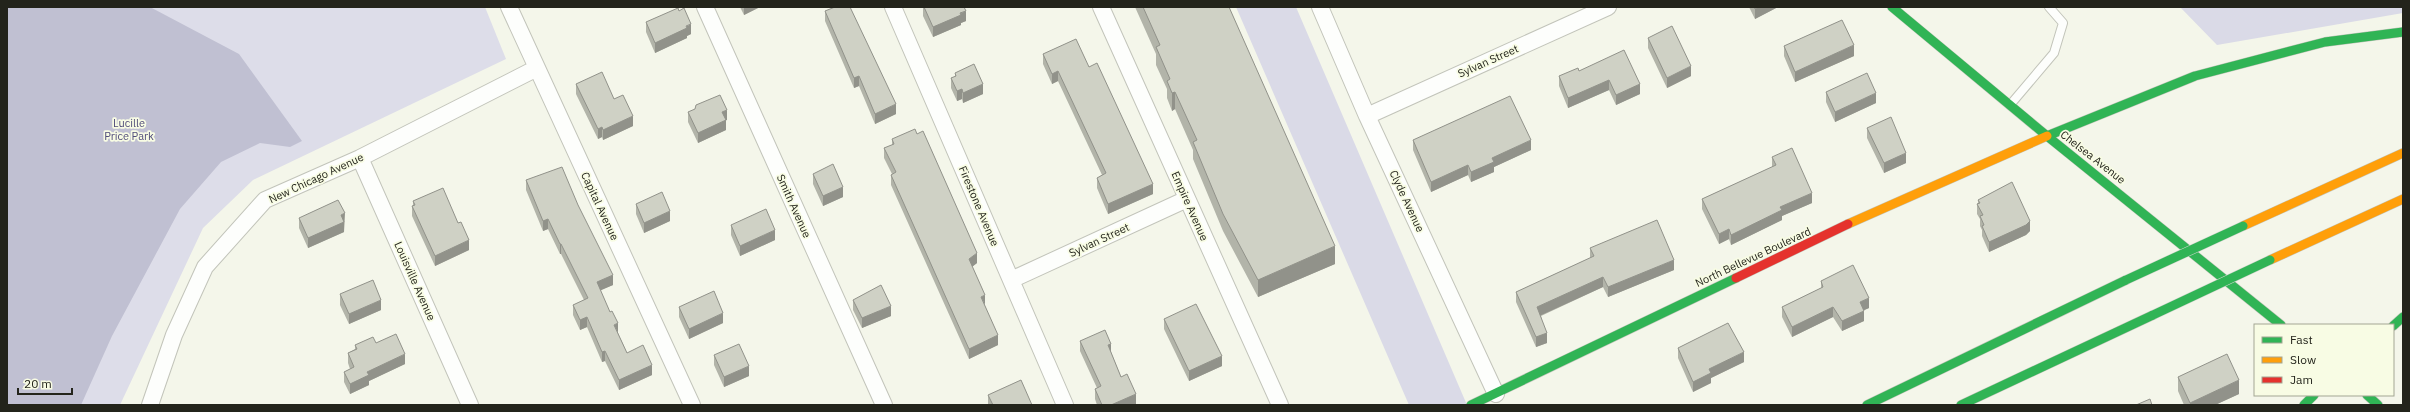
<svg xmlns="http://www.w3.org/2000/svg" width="2410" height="412" viewBox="0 0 2410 412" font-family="'IBM Plex Sans',sans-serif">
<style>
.green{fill:#dddde9}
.forest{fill:#dadae7}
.water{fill:#c0c0d2}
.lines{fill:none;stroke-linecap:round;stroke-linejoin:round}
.lane-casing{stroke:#c2c4ba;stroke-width:10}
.street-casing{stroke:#c2c4ba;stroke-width:18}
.fast-casing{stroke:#c2c4ba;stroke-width:10}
.slow-casing{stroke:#c2c4ba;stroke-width:10}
.jam-casing{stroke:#c2c4ba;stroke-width:10}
.lane{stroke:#fdfefc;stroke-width:8}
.street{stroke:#fdfefc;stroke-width:16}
.fast{stroke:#30b455;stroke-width:9}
.slow{stroke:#ff9f0a;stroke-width:9}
.jam{stroke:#e5322d;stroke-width:9}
.fast-bridge-casing{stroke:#d3d4cf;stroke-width:10;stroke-linecap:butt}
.fast-bridge{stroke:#30b455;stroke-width:9}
.wall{fill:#b2b4a9}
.shaded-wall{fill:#91928a}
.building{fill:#cfd1c5;stroke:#91928a}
.labels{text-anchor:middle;stroke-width:3.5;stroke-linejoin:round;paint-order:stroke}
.street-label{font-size:11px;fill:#23241b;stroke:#f8fce4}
.park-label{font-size:11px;fill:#504c7a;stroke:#f8fce4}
</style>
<rect width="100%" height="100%" fill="#f4f6ea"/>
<!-- green -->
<path class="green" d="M7,7H485L506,59L253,180L203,228L120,405H7Z"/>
<!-- forest -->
<path class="forest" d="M1236,7H1296L1467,405H1409Z
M2180,7H2403V13L2217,45Z"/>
<!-- water -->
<path class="water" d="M7,7H150L239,54L302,141L290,147L260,143L221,162L180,209L112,336L81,405H7Z"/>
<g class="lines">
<!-- lane casing -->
<g class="lane-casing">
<path id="lane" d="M2010,105L2054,53L2063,23L2049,7"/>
</g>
<!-- street casing -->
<g class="street-casing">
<path id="street" d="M509,7L692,405
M705,7L884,405
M893,7L1065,405
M1101,7L1280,405
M1320,7L1367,116L1496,394
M1367,116L1608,7
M360,158L470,405
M1011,280L1187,199
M150,405L174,335L205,267L265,200L360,158L537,68"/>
</g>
<!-- fast casing -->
<g class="fast-casing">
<path id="fast" d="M1892,7L2047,136L2281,325
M2047,136L2195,76L2325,42L2403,32
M2393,326L2403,317
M2367,395L2378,405
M1471,405L1736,278
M1867,405L2126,280
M1961,405L2153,315
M2304,405L2314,395"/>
</g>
<!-- slow casing -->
<g class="slow-casing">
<path id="slow" d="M1848,224L2047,136
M2243,226L2403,153
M2270,260L2403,199"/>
</g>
<!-- jam casing -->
<g class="jam-casing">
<path id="jam" d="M1736,278L1848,224"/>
</g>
<!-- lane -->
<use href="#lane" class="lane"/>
<!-- street -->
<use href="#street" class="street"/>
<!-- fast -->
<use href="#fast" class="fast"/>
<!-- slow -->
<use href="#slow" class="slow"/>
<!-- jam -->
<use href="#jam" class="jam"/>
<!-- fast-bridge casing -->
<g class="fast-bridge-casing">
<path id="fast-bridge" d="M2126,280L2243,226
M2153,315L2270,260"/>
</g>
<!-- fast-bridge -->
<use href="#fast-bridge" class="fast-bridge"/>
</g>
<!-- wall -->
<path class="wall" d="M740,7H760L744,15Z
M923,7H964L966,21L961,23V25L933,37L923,16Z
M1135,7H1229L1335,264L1258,297L1223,231L1193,159V150L1175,109L1172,111L1167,98V89L1156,65V54Z
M1749,7H1778L1755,19Z
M825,11L896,114L875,124L859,86L854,88L825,21Z
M646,22L691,34L687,36V38L655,53L646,32Z
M1648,38L1691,76L1667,88L1648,48Z
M1784,46L1854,56L1795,82L1784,56Z
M1043,54L1089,67L1153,194L1108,214L1097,188V178L1102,175L1058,81L1052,84L1043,64Z
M1579,71L1640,84V94L1616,105L1609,90L1568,108L1559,86V76Z
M955,73L983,94L963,103L962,99L957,101L951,88V78L955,77Z
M576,84L614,99L633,126L603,140L602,137L598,139L576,94Z
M1826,92L1876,103L1835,122L1826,102Z
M688,112L727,120H726V130L698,143L688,122Z
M1867,128L1906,163L1884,173L1867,138Z
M892,139L977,263L972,267L998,345L969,359L891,185V175L892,174L884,158V148L892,145Z
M1413,140L1531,150L1494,167V172L1471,182L1468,175L1431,192L1413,150Z
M1772,157L1812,203L1782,216V220L1731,245L1729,239L1719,244L1702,209V199L1772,167Z
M813,174L843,197L823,206L813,184Z
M526,180L578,205L613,285L600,290L618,333L627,353L652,375L619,390L605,361L602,362L587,327L580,330L573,315V305L584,300L561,254H560L548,229L543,231L526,190Z
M1978,200L2030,231L2026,235L1989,252L1982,236V230L1980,226V219L1977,214V204L1978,203Z
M413,201L469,250L435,266L412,216V206H413Z
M636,204L670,221L644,233L636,214Z
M299,218L345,223H344V232L308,248L299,228Z
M731,225L775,240L740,256L731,235Z
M1590,248L1674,270L1608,297L1603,287L1541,316L1547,343L1536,347L1516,302V292L1590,258Z
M1821,281L1869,308L1864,310V321L1842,331L1833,317L1792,337L1782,317V307L1821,288Z
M340,294L381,310L349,324L340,305Z
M853,300L891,316L862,328L853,310Z
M679,307L723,323L689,339L679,317Z
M1164,319L1222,366L1189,381L1164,329Z
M1080,341L1111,352L1121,377L1136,404L1134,405H1097L1095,399V389L1097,388L1080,351Z
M376,343L405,364L369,381V385L350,394L344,382V372L350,369L348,363V353L355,349V345Z
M1678,348L1744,362L1711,378V383L1693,392L1678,358Z
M714,355L749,376L724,387L714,365Z
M2178,377L2239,394L2215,405H2184L2178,391Z
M988,395L1032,405H988Z"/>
<!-- shaded-wall -->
<path class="shaded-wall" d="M744,7H760L744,15Z
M1759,7H1778L1755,19V9Z
M966,11V21L961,23V25L933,37V27Z
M691,24V34L687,36V38L655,53V43Z
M1854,45V56L1795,82V72Z
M1691,66V76L1667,88V78Z
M1058,71V81L1052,84V74Z
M859,76V86L854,88V78Z
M1609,80V90L1568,108V98Z
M983,84V94L963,103V93Z
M1640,84V94L1616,105V95Z
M962,89V99L957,101V91Z
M1175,92V109L1172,111V93Z
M1876,93V103L1835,122V112Z
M896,104V114L875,124V114Z
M727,110V120L722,122V112Z
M633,116V126L603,140V130Z
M726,120V130L698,143V133Z
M602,127V137L598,139V129Z
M1531,140V150L1494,167V172L1471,182V172L1492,158Z
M1906,153V163L1884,173V163Z
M1468,165V175L1431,192V182Z
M1153,184V194L1108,214V204Z
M843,187V197L823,206V196Z
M1812,193V203L1782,216V220L1731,245V235L1780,207Z
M670,211V221L644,233V223Z
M345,213L344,232L308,248V238L341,215Z
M548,219V229L543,231V221Z
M2030,221V231L2026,235L1989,252V242Z
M1729,229V239L1719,244V234Z
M775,230V240L740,256V246Z
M469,240V250L435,266V256Z
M560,244H561V254H560Z
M1335,246V264L1258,297V280Z
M977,253V263L969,269V259Z
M1674,260V270L1608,297V287Z
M613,275V285L597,292V282Z
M1603,277V287L1537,317V307Z
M985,295V305L981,297Z
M1869,298V308L1860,312V302Z
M381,300V310L349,324V314Z
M891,306V316L862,328V318Z
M1833,307V317L1792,337V327Z
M1864,311V321L1842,331V321Z
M723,313V323L689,339V329Z
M587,317V327L580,330V320Z
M618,323V333L614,325Z
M1547,333V343L1536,347V337Z
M998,335V345L969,359V349Z
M1111,344V354L1108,345Z
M605,351V361L602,362V352Z
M1744,352V362L1711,378V383L1693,392V382L1709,369Z
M405,354V364L369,381V385L350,394V384L367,372Z
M1222,356V366L1189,381V371Z
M652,365V375L619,390V380Z
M749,366V376L724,387V377Z
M2239,380V394L2215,405H2190V403Z
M1136,394V404L1134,405H1111Z"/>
<!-- building -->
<path class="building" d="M835,7H850L896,104L875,114L859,76L854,78L825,11Z
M924,7H964L966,11L960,13L961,15L933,27Z
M1143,7H1229L1335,246L1258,280L1223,214L1193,142L1197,140L1175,92L1172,93L1167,81L1170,79L1156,47L1160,45Z
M1754,7H1759L1755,9Z
M678,8L679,11L684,8L691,24L686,26L687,28L655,43L646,22Z
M1842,20L1854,45L1795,72L1784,46Z
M1672,26L1691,66L1667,78L1648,38Z
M1076,39L1089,67L1097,63L1153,184L1108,204L1097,178L1106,173L1058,71L1052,74L1043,54Z
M1624,50L1640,84L1616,95L1609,80L1568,98L1559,76L1578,68L1579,71Z
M974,64L983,84L963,93L962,89L957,91L951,78L956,76L955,73Z
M602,72L614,99L623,95L633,116L603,130L602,127L598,129L576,84Z
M1867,73L1876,93L1835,112L1826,92Z
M720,95L727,110L722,112L726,120L698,133L688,112L695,109L696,105Z
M1510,96L1531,140L1492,158L1494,162L1471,172L1468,165L1431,182L1413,140Z
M1891,117L1906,153L1884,163L1867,128Z
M915,129L917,134L923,131L977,253L969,259L985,295L981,297L998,335L969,349L891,175L896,172L884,148L894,144L892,139Z
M1792,148L1812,193L1780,207L1782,210L1731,235L1729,229L1719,234L1702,199L1776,165L1772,157Z
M833,164L843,187L823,196L813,174Z
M562,167L578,205L613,275L597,282L610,312L612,311L618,323L614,325L627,353L643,345L652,365L619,380L605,351L602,352L587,317L580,320L573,305L588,298L561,244H560L548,219L543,221L526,180Z
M2012,182L2030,221L2026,225L1989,242L1982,226L1984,225L1980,216L1983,215L1977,204L1980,203L1978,200Z
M443,188L458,223L461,222L469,240L435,256L412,206L415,205L413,201Z
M662,192L670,211L644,223L636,204Z
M338,200L345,213L341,215L344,222L308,238L299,218Z
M766,209L775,230L740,246L731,225Z
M1657,220L1674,260L1608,287L1603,277L1537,307L1547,333L1536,337L1516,292L1594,256L1590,248Z
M1853,265L1869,298L1860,302L1864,311L1842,321L1833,307L1792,327L1782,307L1823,287L1821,281Z
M373,280L381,300L349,314L340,294Z
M881,285L891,306L862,318L853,300Z
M714,291L723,313L689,329L679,307Z
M1196,304L1222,356L1189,371L1164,319Z
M1728,323L1744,352L1709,369L1711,373L1693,382L1678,348Z
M1105,330L1111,344L1108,345L1121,377L1127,374L1136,394L1111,405H1102L1095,389L1101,386L1080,341Z
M396,334L405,354L367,372L369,375L350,384L344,372L354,367L348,353L357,349L355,345L373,337L376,343Z
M739,344L749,366L724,377L714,355Z
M2227,354L2239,380L2190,403L2178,377Z
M1021,380L1032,405H993L988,395Z
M2150,399L2152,405H2136Z"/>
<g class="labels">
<!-- street labels -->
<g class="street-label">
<text transform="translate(1488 61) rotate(-24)" y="4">Sylvan Street</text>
<text transform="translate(2093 157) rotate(38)" y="4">Chelsea Avenue</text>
<text transform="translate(316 178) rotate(-25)" y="4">New Chicago Avenue</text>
<text transform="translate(1407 201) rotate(65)" y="4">Clyde Avenue</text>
<text transform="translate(600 206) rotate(65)" y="4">Capital Avenue</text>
<text transform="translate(794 206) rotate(66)" y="4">Smith Avenue</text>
<text transform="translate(979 206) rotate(67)" y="4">Firestone Avenue</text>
<text transform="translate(1190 206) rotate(66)" y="4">Empire Avenue</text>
<text transform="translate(1099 240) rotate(-25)" y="4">Sylvan Street</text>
<text transform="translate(1753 257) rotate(-25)" y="4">North Bellevue Boulevard</text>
<text transform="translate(415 281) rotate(66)" y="4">Louisville Avenue</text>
</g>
<!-- park labels -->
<g class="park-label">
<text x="129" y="127">Lucille<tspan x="129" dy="13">Price Park</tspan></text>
</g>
</g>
<!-- border -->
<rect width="2410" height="412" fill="none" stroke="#23241b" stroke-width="16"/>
<!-- legend -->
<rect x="2254" y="324" width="140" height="72" fill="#f8fce4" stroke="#a3a694"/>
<rect x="2262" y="337" width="20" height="6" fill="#30b455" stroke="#a3a694"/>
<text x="2290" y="344" font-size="12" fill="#23241b">Fast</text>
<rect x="2262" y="357" width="20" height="6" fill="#ff9f0a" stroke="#a3a694"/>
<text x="2290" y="364" font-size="12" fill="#23241b">Slow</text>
<rect x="2262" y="377" width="20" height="6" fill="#e5322d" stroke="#a3a694"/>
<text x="2290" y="384" font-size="12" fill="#23241b">Jam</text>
<!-- scale -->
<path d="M18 388v6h54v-6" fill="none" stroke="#23241b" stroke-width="2"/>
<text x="24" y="388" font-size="12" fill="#23241b" stroke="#f8fce4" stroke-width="3" paint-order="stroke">20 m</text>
</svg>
